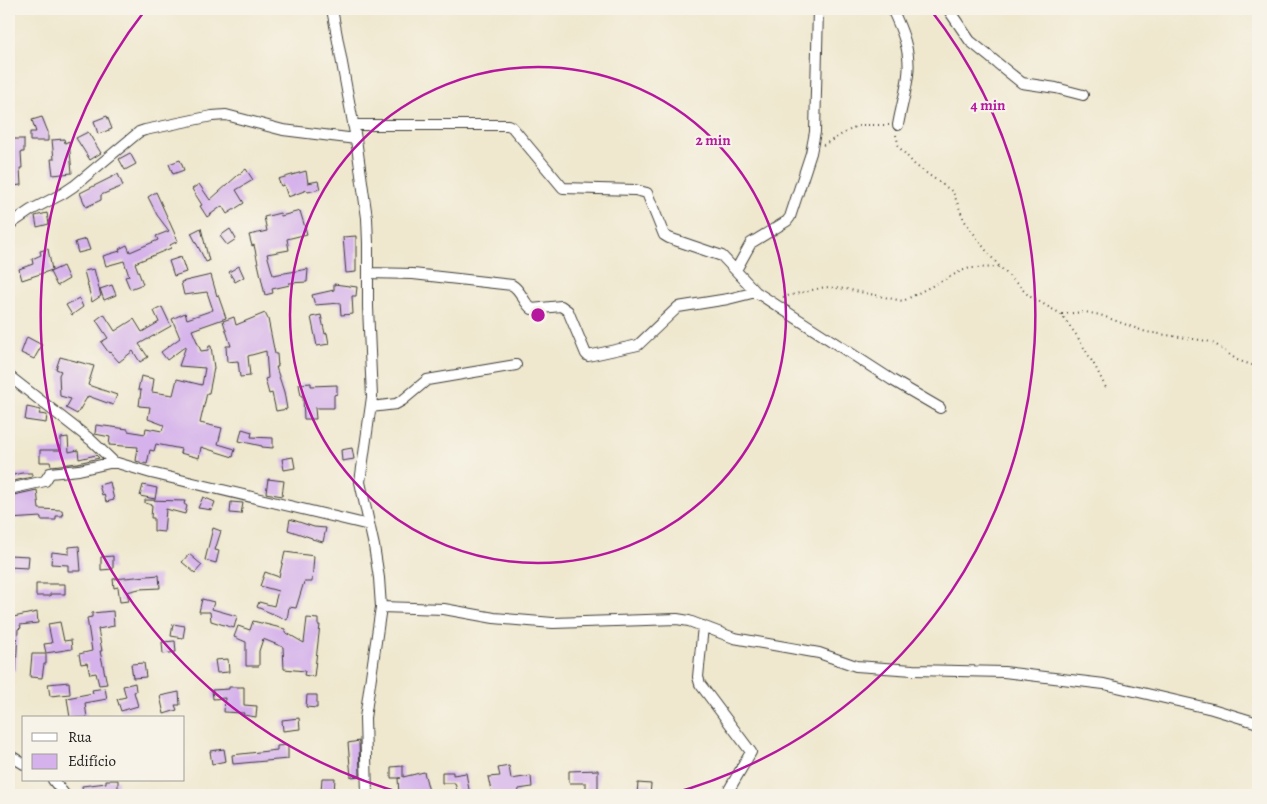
<svg xmlns="http://www.w3.org/2000/svg" width="1267" height="804" viewBox="0 0 1267 804" font-family="Alegreya,serif">
<style>
.building{fill:#d5b2eb}
.lines{fill:none;stroke-linecap:round;stroke-linejoin:round}
.street-casing{stroke:#3c3b37;stroke-width:12}
.path{stroke:#3c3b37;stroke-width:2;stroke-dasharray:1 4;stroke-linecap:butt}
.street{stroke:#fff;stroke-width:10}
.ring{fill:none;stroke:#b5179e;stroke-width:2.5}
.centre{fill:#b5179e;stroke:#f7f3e8;stroke-width:2.5}
.ring-label{font-size:15px;text-anchor:middle;font-weight:bold;fill:#b5179e;stroke:#f7f3e8;stroke-width:4.5;stroke-linejoin:round;paint-order:stroke}
</style>
<rect width="100%" height="100%" fill="#f7f3e8"/>
<filter id="ink" filterUnits="userSpaceOnUse"><feTurbulence type="fractalNoise" baseFrequency=".02" numOctaves="2"/><feDisplacementMap in="SourceGraphic" scale="10" xChannelSelector="R" yChannelSelector="G"/><feConvolveMatrix kernelMatrix="1 2 1 2 8 2 1 2 1" color-interpolation-filters="sRGB"/></filter>
<filter id="wash" filterUnits="userSpaceOnUse"><feTurbulence type="fractalNoise" baseFrequency=".0096" numOctaves="4" result="noise"/><feDisplacementMap in="SourceGraphic" scale="20" xChannelSelector="R" yChannelSelector="G"/><feGaussianBlur stdDeviation="1.12" result="paint"/><feColorMatrix in="noise" values="0 0 0 0 0 0 0 0 0 0 0 0 0 0 0 0 0 1.4 0 .05"/><feComposite in="paint" operator="in"/></filter>
<g filter="url(#wash)">
<rect width="100%" height="100%" fill="#efe8cf"/>
<g id="blocks">
<!-- building -->
<path class="building" d="M107,116L112,129L98,134L94,121Z
M42,117L48,132V141H30V132H36L32,120Z
M88,132L101,153L90,160L76,138Z
M12,139H24V152H21L22,168H20L21,185L13,186L12,177H10L9,159L12,158Z
M64,139L65,143L69,141L72,173L53,175L51,159H54L52,140Z
M130,153L136,164L125,170L119,159Z
M180,160L184,170L173,174L169,164Z
M246,169L253,180L236,190L244,203L227,214L222,206L207,217L200,206L202,205L192,189L199,184L210,200L237,176Z
M306,171L308,183L318,181L320,189L308,192L307,190L288,197L284,185L281,186L278,179Z
M118,174L123,186L101,195V200L86,207L80,193Z
M156,192L178,241L170,245L171,248L135,263L143,284L130,289L125,277L129,276L124,261L106,266L103,256L120,251L119,249L127,245L130,252L158,240L156,236L169,231L157,215L148,197Z
M300,211L307,234L287,239L289,250L267,254L273,275L308,269L307,282L289,283L290,285L272,289L273,293L265,295L254,245L252,246L249,235L267,231L264,217L280,213L281,216Z
M47,213L49,224L37,227L35,216Z
M201,228L209,261L206,262L191,233Z
M230,229L236,239L227,245L220,236Z
M356,236V272L346,273L343,237Z
M86,239L90,250L78,253L75,242Z
M48,249L52,270L22,280L19,269L33,264L32,259L41,255L40,251Z
M181,257L186,272L174,276L169,261Z
M63,266L69,279L57,286L50,272Z
M239,266L244,277L235,282L229,272Z
M94,269L101,296L92,302L84,271Z
M211,275L217,296L218,295L226,318L192,330L201,351L208,350L209,346H211L214,368L209,393H207L200,423L222,428L218,444L235,449L233,457L201,447L199,458L180,453L181,449L156,444L154,451L150,450L147,464L136,461L138,447L109,445L110,437L95,434L96,425L128,429V431L145,434L146,428L162,431L164,425L148,419L150,407L139,406L141,390H138L141,376L154,379L152,392L173,395L177,379L202,385L205,368L179,366L186,346L167,360L161,352L180,338L172,319L185,313L187,319L213,310L207,292L184,295L181,282Z
M334,284L357,287L356,296H352L353,314L341,315L340,303L315,305L312,295L334,290Z
M112,285L116,295L104,300L100,289Z
M79,298L83,307L72,315L66,305Z
M162,307L171,326L139,344L148,357L140,362L133,351L119,362L110,352L109,353L101,342L108,338L96,320L104,314L115,331L134,319L142,332L159,322L154,311Z
M265,313L268,319L275,354H277L278,367H276L284,392L287,409L276,411L272,393L269,394L265,379L268,378L266,351L248,356L250,376L240,377L238,361L227,362L226,346H231L223,321L234,317L236,325Z
M321,315L325,334L327,333L329,344L317,346L311,317Z
M27,337L42,345L34,359L21,353Z
M60,357L94,366L88,385L117,395L113,405L88,396L77,414L66,408L71,399L60,396L59,375L61,371L56,369Z
M311,383V386L337,385V394L334,395V408H315L316,419H304L303,396H301L299,384Z
M27,407L41,410L39,414L47,415L46,423L25,420Z
M242,429L252,432L251,437L273,438V448L262,447V446L239,441Z
M68,437L69,452L78,450L79,459L96,455L99,458L78,463L51,466L50,462H40V450H61V438Z
M352,448L354,459L342,461L341,450Z
M293,457L295,468L284,470L282,459Z
M22,473H32V477L9,482V476Z
M268,479L284,481L282,496L266,493Z
M110,482L114,500L106,502L104,494L102,495L99,485Z
M143,485L157,488L155,499L140,496Z
M37,490L39,509L62,510L63,516H56V520H41V517L9,519V496Z
M203,497L215,502L212,510L198,508Z
M145,500L185,501L184,504L187,506L185,514L166,509L164,532L154,531V518H151L152,505L145,503Z
M231,502L243,503L241,514L230,513Z
M290,519L314,527L326,528L323,542L312,539V538L288,530Z
M213,528L221,531L215,550L219,551L216,563L205,560Z
M79,546L81,571H68V565L51,564L52,552L69,554V547Z
M285,552L314,556L312,582H304L296,608L289,607L287,620L257,607L259,602L274,606L278,591L260,586L265,572L279,577Z
M189,554L202,565L195,573L182,562Z
M9,555L29,556L28,568L9,567Z
M113,556V569L101,570V557Z
M159,575L160,588L139,589L127,592L129,601L120,602L118,587L114,588L113,579Z
M36,584H65V594H50V596H36Z
M202,599L214,602L212,609L237,616L234,628L211,621L210,612H199Z
M113,611L114,626L98,629L102,651H100L107,684L99,685L96,673L90,674L87,663L81,664L79,654L92,651L87,618L92,617V613Z
M37,612L38,623L20,625L21,628L18,629L16,671H9V618Z
M307,618L318,619V625H320L314,677L304,675L305,671L284,669L283,647L263,639L259,651V666H246V642L234,637L238,626L250,630L253,621L285,629V632L304,643Z
M60,622L64,641L71,640L72,649L46,653L44,644L52,643L48,624Z
M173,624L185,626L183,638L171,636Z
M175,641L176,652L163,654L162,642Z
M32,654H46V664H44L42,678L30,677Z
M228,659L229,672L217,673L215,660Z
M144,663L146,677L133,678L131,664Z
M69,682L70,694L50,696L48,684Z
M135,683L136,691L134,692L138,706L121,711L117,699L126,697L123,686Z
M229,687H244V705L257,706L256,717L243,715L244,713L224,712L225,698L213,699L212,690L229,689Z
M105,688L107,699L85,703L87,718H70L67,698L93,693L92,690Z
M179,692L180,705H175L177,710L164,714L160,696Z
M307,695H317V708L306,707Z
M299,718L300,729L283,731L282,720Z
M359,741L360,776L351,777L348,743Z
M288,745V759L233,764L232,755L277,750V746Z
M224,749L226,761L212,764L210,751Z
M403,766V777L424,772L430,795H399L398,778H401H391V767Z
M509,766L511,779L531,776L532,787L519,789L518,795H492L488,777L500,776L498,768Z
M598,770V795H586V783H569V771Z
M442,772H453V775L466,773L470,795H458L455,783H442Z
M322,778H335L334,793L321,792Z
M106,780H118V795H83L82,786L106,783Z
M638,783L651,784L650,795L637,794Z"/>
</g>
</g>
<g filter="url(#ink)">
<use href="#blocks" fill-opacity="0" stroke="#3c3b37" stroke-width="1"/>
<g class="lines">
<!-- street casing -->
<g class="street-casing">
<path id="street" d="M332,9L356,139L367,218L368,243V307L372,397L360,482L374,546L379,578L381,607L365,718L367,795
M892,9C902,30 911,51 908,75C906,92 901,108 898,125
M948,9L970,41L1022,83L1056,88L1083,95
M353,125H508L512,127L563,188L635,190L647,193L664,235L669,238L722,256L756,292L892,380L940,408
M9,225L31,210L62,194L74,186L139,132L145,130L212,116L226,115L283,130L356,139
M736,270L751,243L787,221L790,217L811,153L815,132L818,9
M368,273L413,274L512,285C521,290 523,302 532,309L561,306L568,311L586,354L588,356L638,345L678,307L728,299L756,292
M9,376L91,440L114,462L151,473L369,525
M371,407L396,404L403,400L427,380L516,365
M9,489L45,481L50,473L79,470L114,462
M381,607L444,609L494,618L553,623L677,619L689,621L734,638L819,653L856,666L913,670L1004,672L1104,684L1212,709L1258,723
M703,626L698,677L700,684L751,752L726,795
M9,755L24,764
M53,780L65,795"/>
</g>
<!-- path -->
<path class="path" d="M896,135L899,147L915,165L953,192L964,220L988,253L1000,267L1029,296L1061,314L1077,336L1096,368L1107,390
M823,145L855,127L863,125H889
M783,297L825,287L846,289L903,301L961,271L970,268L1000,267
M1062,314L1085,312L1100,315L1146,332L1207,341L1215,344L1237,360L1258,367"/>
<!-- street -->
<use href="#street" class="street"/>
</g>
</g>
<!-- distance rings -->
<g class="ring">
<circle cx="538" cy="315" r="248"/>
<path d="M409 795A497 497 0 0 1 146 9M930 9A497 497 0 0 1 667 795"/>
</g>
<circle cx="538" cy="315" r="8" class="centre"/>
<g class="ring-label">
<text x="988" y="110">4 min</text>
<text x="713" y="145">2 min</text>
</g>
<!-- margin -->
<rect width="1267" height="804" fill="none" stroke="#f7f3e8" stroke-width="30"/>
<!-- legend -->
<rect x="22" y="716" width="162" height="65" fill="#f7f3e8" stroke="#9f9d96"/>
<rect x="32" y="733" width="25" height="8" fill="#ffffff" stroke="#9f9d96"/>
<text x="68" y="742" font-size="15" fill="#1c1c1c">Rua</text>
<rect x="32" y="754" width="25" height="15" fill="#d5b2eb" stroke="#9f9d96"/>
<text x="68" y="766" font-size="15" fill="#1c1c1c">Edifício</text>
</svg>
